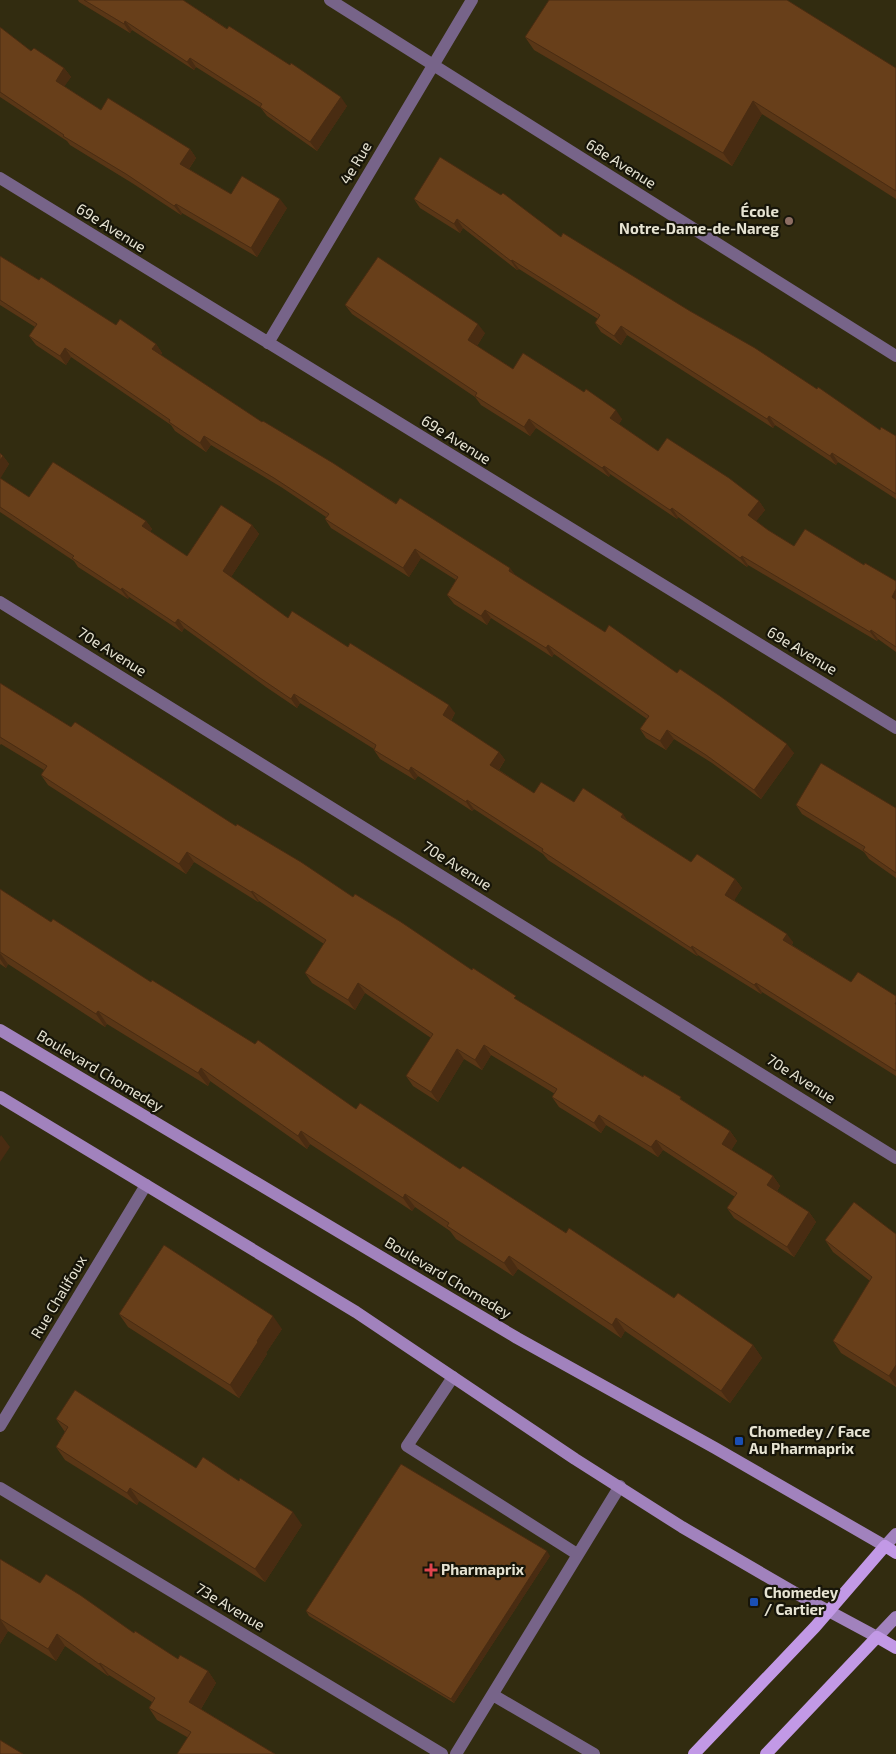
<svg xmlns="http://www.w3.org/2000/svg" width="896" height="1754" viewBox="0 0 896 1754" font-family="'Exo 2',sans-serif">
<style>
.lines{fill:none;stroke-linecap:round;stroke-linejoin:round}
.lane{stroke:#776489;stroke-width:12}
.street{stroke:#776489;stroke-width:12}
.secondary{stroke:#a182bd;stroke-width:12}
.primary{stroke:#c299e6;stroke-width:12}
.wall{fill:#593616}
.shaded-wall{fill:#492c12}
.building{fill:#683f1a;stroke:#492c12}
.education-dot{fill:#8d6e63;stroke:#171509;stroke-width:2}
.transit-dot{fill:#1a4fb4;stroke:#171509;stroke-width:2}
.health-dot{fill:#e0444e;stroke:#171509;stroke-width:2}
.labels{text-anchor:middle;stroke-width:4.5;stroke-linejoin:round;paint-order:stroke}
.street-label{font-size:15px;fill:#e6e3d2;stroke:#171509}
.poi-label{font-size:15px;font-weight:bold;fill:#e6e3d2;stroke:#171509;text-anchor:start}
</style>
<rect width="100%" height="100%" fill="#322c10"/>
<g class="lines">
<!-- lane -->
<path class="lane" d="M453,1377L407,1446L577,1554
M493,1695L594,1754
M456,1754L620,1486"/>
<!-- street -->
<path class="street" d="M330,0L896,356
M0,178L896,728
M268,343L472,0
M0,602L896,1158
M0,1426L146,1185
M0,1488L442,1754"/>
<!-- secondary -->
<path class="secondary" d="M0,1030L517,1338L715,1448L885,1546L896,1534
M0,1097L356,1312L575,1459L682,1527L797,1594L877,1637L896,1617"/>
<!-- primary -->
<path class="primary" d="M694,1754L815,1627L885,1546L896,1553
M766,1754L877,1637L896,1648"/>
</g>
<!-- wall -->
<path class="wall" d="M78,0H183L347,106L317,151L267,116L261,108L196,67L194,70L132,30L130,33L79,2Z
M0,27L31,51L64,68L71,77L64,86L101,110L190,149L196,158L189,169L231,194L287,208L257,257L182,213L181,215L132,183L70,145L67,141L0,97Z
M525,37L896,68V199L762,114L732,166L534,50Z
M414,199L561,237L880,430L896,436V499L838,462L836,465L775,425L773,428L627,335L621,345L601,332L595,323L598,319L519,269L517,270L463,228L460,233L420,208Z
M0,256L39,280L116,325L156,344L162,353L161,355L262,422L516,576L605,632L677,673L794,753L761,799L712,763L674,739L666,750L646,738L640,729L647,719L554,654L552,657L491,618L487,625L454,604L447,595L456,580L421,558L409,577L331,528L325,519L326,517L281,487L211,445L206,452L175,431L171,425L71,357L66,365L36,345L29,336L35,327L0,305V306Z
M345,305L485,333L477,346L513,369L622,419L619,424L658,451L759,501L765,510L756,521L768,530L794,546L864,565L896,581V652L878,639L877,641L748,565L747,567L678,517L677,519L610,474L609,477L536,428L530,436L481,405L475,397L352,314Z
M0,453L3,456L9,464L0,478L29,497L146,521L152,529L150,532L187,556L252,525L259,534L231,577L288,618L348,647L455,713L451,721L499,752L505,760L499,770L534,793L574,802L629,822L691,862L735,879L742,888L734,900L793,942L792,945L851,982L896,996V1076L762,992L761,994L698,955L697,956L548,860L543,854L474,809L472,811L418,776L415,780L380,759L374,750V749L300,703L297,708L266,687L184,628L182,632L129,597L128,599L78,567L74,561L0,512Z
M0,683L71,727L353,897L520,1002L685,1102L730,1131L737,1141L731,1150L773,1176L780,1186L777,1191L809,1212L816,1222L794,1257L734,1218L727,1208L735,1197L663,1150L658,1157L606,1125L601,1133L559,1107L552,1097L555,1094L491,1055L482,1070L464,1059L438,1102L413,1086L406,1076L431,1038L365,993L355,1010L312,983L305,973L324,944L259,901L258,902L194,862L186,874L48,785L41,775L44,770L1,744L0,745Z
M796,805L896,808V878L869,859L864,852L802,814Z
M0,889L51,922L151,982L356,1109L460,1169L753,1345L762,1358L730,1403L625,1331L621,1338L518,1269L513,1276L456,1239L450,1231L415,1207L412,1211L310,1144L307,1149L210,1081L208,1086L107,1024L105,1027L8,964L6,968L0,964Z
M896,1234V1387L841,1353L833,1341L870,1281L833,1252L825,1240Z
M119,1314L282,1329L266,1353L267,1354L239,1398L128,1327Z
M56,1419L196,1468L302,1525L265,1582L139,1501L137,1505L65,1460L56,1447L65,1432Z
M550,1556L454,1703L309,1616L306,1611Z
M0,1559L40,1583L134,1633L178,1659L208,1671L216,1683L201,1709L275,1754L187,1737L157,1720L149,1708L152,1702L109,1675L108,1676L65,1646L56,1661L8,1631L0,1644Z"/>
<!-- shaded-wall -->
<path class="shaded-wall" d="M125,21L132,30L130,33L124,24Z
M190,58L196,67L194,70L187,62Z
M64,68L71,77L62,90L56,81Z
M341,97L347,106L317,151L310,142Z
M753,101L762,114L732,166L723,153Z
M190,149L196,158L186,173L180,164Z
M280,199L287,208L257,257L251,248Z
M176,204L182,213L181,215L174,206Z
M457,219L463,228L460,233L454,224Z
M512,260L519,269L517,270L511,261Z
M478,324L485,333L475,349L468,340Z
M621,326L627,335L621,345L614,336Z
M156,344L162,353L158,358L152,349Z
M65,348L71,357L66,365L60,356Z
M616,410L622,419L617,427L610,418Z
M769,416L775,425L773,428L767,419Z
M529,419L536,428L530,436L524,427Z
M204,436L211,445L206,452L200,443Z
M832,453L838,462L836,465L830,456Z
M3,456L9,464L0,479V460Z
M604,466L610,474L609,477L602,468Z
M759,501L765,510L754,524L748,515Z
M672,508L678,517L677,519L670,510Z
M146,521L152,529L148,535L142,526Z
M252,525L259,534L229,580L223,571Z
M415,549L421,558L409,577L403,568Z
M742,556L748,565L747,567L740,558Z
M510,568L517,577L509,571Z
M122,588L129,597L128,599L121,590Z
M896,589V603L892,597Z
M485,610L491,618L487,625L481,616Z
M178,619L184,628L182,632L175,623Z
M871,630L878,639L877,641L870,632Z
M548,645L554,654L552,657L546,648Z
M294,694L300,703L297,708L291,699Z
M449,705L455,713L449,724L443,715Z
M667,730L674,739L666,750L660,741Z
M787,744L794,753L761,799L754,790Z
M499,752L505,760L496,774L490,765Z
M411,767L418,776L415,780L409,771Z
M467,800L474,809L472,811L466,802Z
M623,814L629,823L621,817Z
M187,852L194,862L186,874L179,864Z
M735,879L742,888L732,904L725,895Z
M252,891L259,901L258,902L251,892Z
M787,934L793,942L789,949L783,940Z
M692,946L698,955L697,956L691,948Z
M0,953L8,964L6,968L0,959Z
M358,983L365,993L355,1010L348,1000Z
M756,983L762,992L761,994L754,985Z
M98,1011L107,1024L105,1027L96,1014Z
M484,1045L491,1055L482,1070L475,1060Z
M457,1049L464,1059L438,1102L431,1092Z
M201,1068L210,1081L208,1086L198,1073Z
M599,1115L606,1125L601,1133L594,1123Z
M301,1131L310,1144L307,1149L298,1136Z
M730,1131L737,1141L729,1154L722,1144Z
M1,1135L10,1147L0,1162V1137Z
M656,1140L663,1150L658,1157L651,1147Z
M773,1176L780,1186L774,1195L767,1185Z
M405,1194L415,1207L412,1211L403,1198Z
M809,1212L816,1222L794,1257L787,1247Z
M509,1256L518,1269L513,1276L504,1263Z
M273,1316L282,1329L266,1353L267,1354L239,1398L230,1385Z
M616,1318L625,1331L621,1338L612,1325Z
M753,1345L762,1358L730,1403L721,1391Z
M896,1365V1386L889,1376Z
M130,1488L139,1501L137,1505L127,1493Z
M293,1512L302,1525L265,1582L255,1569Z
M547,1551L550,1556L454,1703L451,1699Z
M0,1619L8,1631L0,1644Z
M57,1634L65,1646L56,1661L48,1649Z
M100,1663L109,1675L108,1676L99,1664Z
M208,1671L216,1683L198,1714L189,1702Z"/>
<!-- building -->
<path class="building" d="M84,0H183L227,29L229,26L290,65L291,63L341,97L310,142L260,107L262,104L190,58L187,62L125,21L124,24Z
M549,0H787L896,68V191L753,101L723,153L525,37Z
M0,27L31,51L34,48L64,68L56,81L101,110L108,98L190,149L180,164L231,194L242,176L280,199L251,248L176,204L174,206L126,174L63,136L64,135L0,92Z
M440,157L501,195L503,193L561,237L563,233L690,311L755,348L817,389L818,387L880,430L881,427L896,436V494L832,453L830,456L769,416L767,419L621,326L614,336L595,323L600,315L512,260L511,261L457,219L454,224L414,199Z
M0,256L39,280L41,277L116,325L120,319L156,344L152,349L262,422L263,421L333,463L396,504L400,498L510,568L509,571L605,632L609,625L677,673L680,669L720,696L787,744L754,790L706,755L667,730L660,741L640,729L649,716L548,645L546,648L485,610L481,616L447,595L458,577L415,549L403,568L325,519L329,514L274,478L204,436L200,443L169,422L170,420L65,348L60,356L29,336L37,324L0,300Z
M378,257L478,324L468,340L513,369L523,353L584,392L586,389L616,410L610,418L658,451L667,438L729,478L759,501L748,515L768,530L794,546L805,529L864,565L865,563L896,581V589L892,597L896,600V647L871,630L870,632L742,556L740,558L672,508L670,510L604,466L602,468L529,419L524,427L475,396L477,393L345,305Z
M0,453L3,456L0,460Z
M53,462L146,521L142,526L187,556L221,505L252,525L223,571L288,618L292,611L348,647L350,643L449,705L443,715L499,752L490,765L534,793L541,782L574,802L583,788L623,814L621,817L691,862L697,854L735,879L725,895L787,934L783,940L851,982L858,972L896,996V1002L895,1004H896V1071L756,983L754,985L692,946L691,948L542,851L543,849L467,800L466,802L411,767L409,771L374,750L376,745L294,694L291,699L260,678L178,619L175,623L122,588L121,590L72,558L74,556L0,507V478L29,497Z
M0,683L71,727L75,722L236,826L237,824L301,862L353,897L355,894L401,922L472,970L473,968L516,996L514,998L643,1077L644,1075L681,1097L680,1099L730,1131L722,1144L773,1176L767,1185L809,1212L787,1247L727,1208L737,1193L656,1140L651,1147L599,1115L594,1123L552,1097L557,1089L484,1045L475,1060L457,1049L431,1092L406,1076L433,1034L358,983L348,1000L305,973L326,940L252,891L251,892L187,852L179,864L41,775L47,766L0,737Z
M821,763L896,808V873L863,850L865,847L796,805Z
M0,889L51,922L53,919L151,982L152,980L255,1044L258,1040L356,1109L360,1103L460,1169L463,1166L566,1233L569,1228L674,1298L678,1293L753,1345L721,1391L616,1318L612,1325L509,1256L504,1263L447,1226L449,1223L405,1194L403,1198L301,1131L298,1136L201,1068L198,1073L98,1011L96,1014L0,952Z
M854,1202L896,1234V1365L889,1376L833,1341L872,1277L825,1240Z
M164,1245L273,1316L257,1341L258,1342L230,1385L119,1314Z
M75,1390L196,1468L203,1457L239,1481L240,1478L293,1512L255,1569L130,1488L127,1493L56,1447L68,1427L56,1419Z
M401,1464L547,1551L451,1699L306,1611Z
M0,1559L40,1583L46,1574L80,1595L134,1633L135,1631L178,1659L180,1655L208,1671L189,1702L275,1754H177L191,1732L149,1708L155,1698L100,1663L99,1664L57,1634L48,1649L0,1619Z
M0,1740L23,1754H0Z"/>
<!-- markers -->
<circle class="education-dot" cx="789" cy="221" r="5"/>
<g class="transit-dot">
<rect x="734" y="1436" width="10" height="10" rx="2.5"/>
<rect x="749" y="1597" width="10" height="10" rx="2.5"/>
</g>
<path class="health-dot" d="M428.5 1562.5h5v5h5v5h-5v5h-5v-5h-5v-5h5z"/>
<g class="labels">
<!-- street labels -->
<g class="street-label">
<text transform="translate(356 163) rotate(-59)" y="5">4e Rue</text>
<text transform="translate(621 164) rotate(32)" y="5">68e Avenue</text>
<text transform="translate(111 228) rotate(32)" y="5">69e Avenue</text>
<text transform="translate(456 440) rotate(32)" y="5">69e Avenue</text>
<text transform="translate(802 651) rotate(31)" y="5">69e Avenue</text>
<text transform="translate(112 652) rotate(32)" y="5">70e Avenue</text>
<text transform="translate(457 866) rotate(32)" y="5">70e Avenue</text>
<text transform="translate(100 1071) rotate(31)" y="5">Boulevard Chomedey</text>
<text transform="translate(801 1079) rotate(32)" y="5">70e Avenue</text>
<text transform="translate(448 1278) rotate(31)" y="5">Boulevard Chomedey</text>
<text transform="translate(59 1297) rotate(-59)" y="5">Rue Chalifoux</text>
<text transform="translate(230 1607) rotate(31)" y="5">73e Avenue</text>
</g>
<!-- poi labels -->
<g class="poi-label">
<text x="779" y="217" text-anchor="end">École<tspan x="779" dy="17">Notre-Dame-de-Nareg</tspan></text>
<text x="749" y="1437">Chomedey / Face<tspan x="749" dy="17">Au Pharmaprix</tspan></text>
<text x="441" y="1575">Pharmaprix</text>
<text x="764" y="1598">Chomedey<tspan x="764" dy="17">/ Cartier</tspan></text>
</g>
</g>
</svg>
